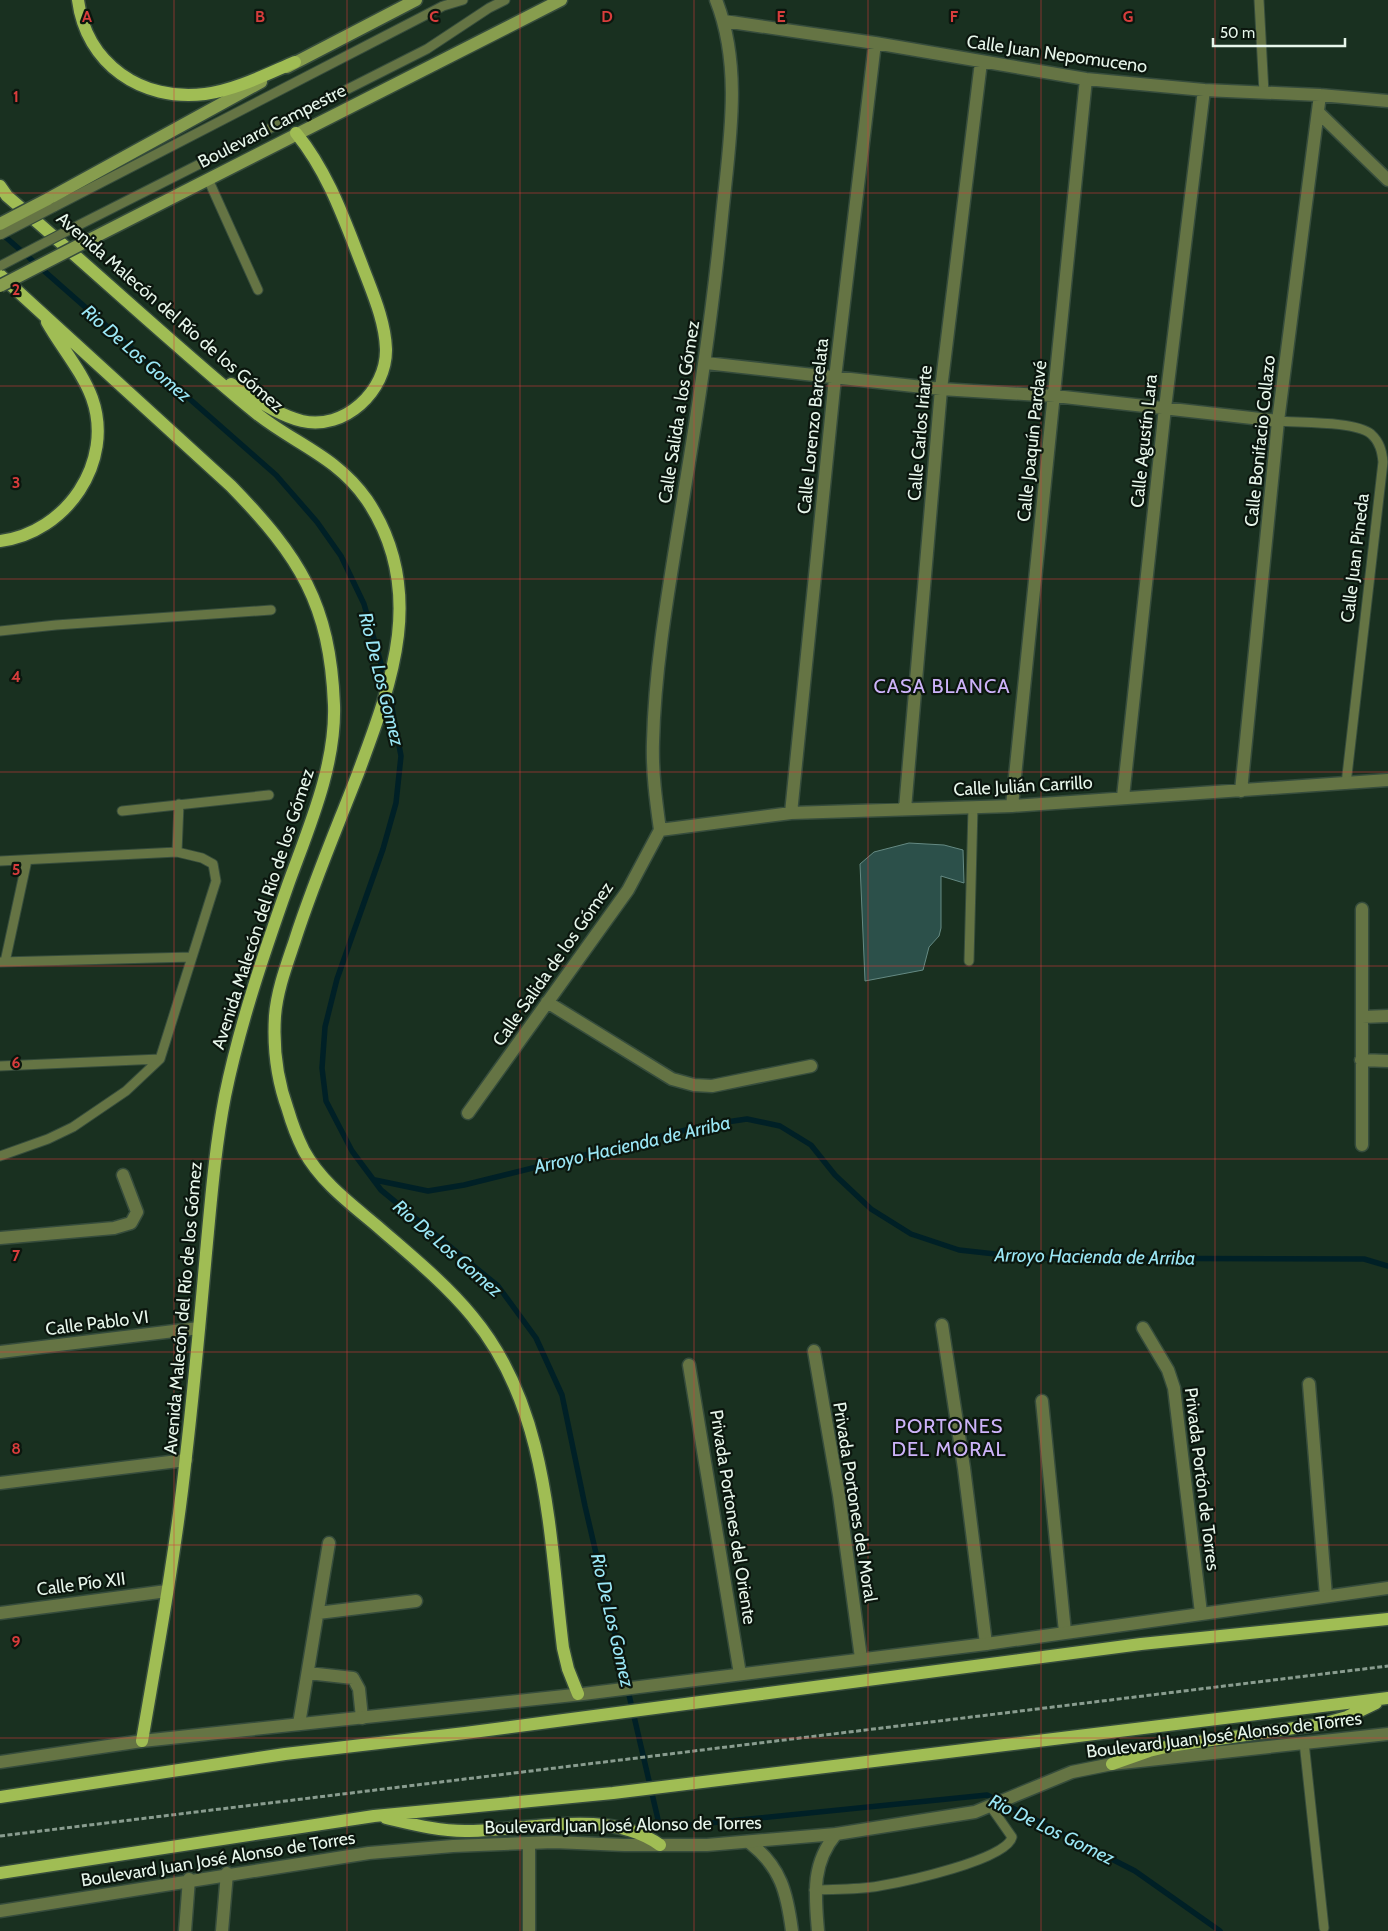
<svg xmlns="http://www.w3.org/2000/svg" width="1388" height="1931" viewBox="0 0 1388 1931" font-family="Cabin,sans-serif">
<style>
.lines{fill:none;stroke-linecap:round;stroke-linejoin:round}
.stream{stroke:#002026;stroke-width:5.5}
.building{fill:#2c504a;stroke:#658a83}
.service-casing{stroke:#364c3c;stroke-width:11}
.minor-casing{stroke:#364c3c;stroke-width:15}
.tertiary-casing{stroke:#364c3c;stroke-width:15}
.secondary-casing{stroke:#364c3c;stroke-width:15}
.primary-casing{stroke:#364c3c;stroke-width:15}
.path{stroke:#899c8f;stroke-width:3;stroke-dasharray:5 2.5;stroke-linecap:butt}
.service{stroke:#657444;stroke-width:9}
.minor{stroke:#657444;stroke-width:12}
.tertiary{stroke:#657444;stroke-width:12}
.secondary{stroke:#879d4e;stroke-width:12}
.primary{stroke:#a0bd54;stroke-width:12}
.service-bridge-casing{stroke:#364c3c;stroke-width:11;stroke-linecap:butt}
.secondary-bridge-casing{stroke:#364c3c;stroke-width:15;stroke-linecap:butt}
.service-bridge{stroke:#657444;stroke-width:9}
.secondary-bridge{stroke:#879d4e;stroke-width:12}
.grid{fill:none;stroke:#d83d3c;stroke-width:1;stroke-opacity:0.55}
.labels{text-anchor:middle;stroke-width:4.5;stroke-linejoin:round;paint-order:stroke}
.street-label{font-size:18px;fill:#e7f6eb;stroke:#0b160e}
.water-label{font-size:19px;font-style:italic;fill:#9be7f6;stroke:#0b160e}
.quarter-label{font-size:20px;letter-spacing:1px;fill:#cdb3f9;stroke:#0b160e}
.grid-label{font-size:16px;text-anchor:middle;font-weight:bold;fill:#d83d3c;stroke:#0b160e;stroke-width:4.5;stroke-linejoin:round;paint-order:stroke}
</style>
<rect width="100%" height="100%" fill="#193020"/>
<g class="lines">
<!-- stream -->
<path class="stream" d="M1,233L276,475L317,522L341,556L364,604L386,681
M389,692L401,756L396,803L383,849L337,979L325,1027L322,1068L326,1101L352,1151L381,1190L498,1286L536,1338L562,1395L585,1506L660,1828L987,1795L1135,1871L1220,1931
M375,1180L428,1191L464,1185L706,1125L747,1119L780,1126L811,1145L835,1175L871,1209L911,1234L959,1250L1031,1258L1364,1259L1388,1266"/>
</g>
<!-- building -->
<path class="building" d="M909,843L944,845L963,850L964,883L941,876V928L939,936L929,947L923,970L865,981L860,864L874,852Z"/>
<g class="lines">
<!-- service casing -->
<g class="service-casing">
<path id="service" d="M1259,0L1264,93
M208,179L258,290
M54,207L443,6L463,0
M71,229L427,49L489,8L505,0
M1278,421C1299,423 1355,421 1371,434C1380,442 1382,452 1383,462L1346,784
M0,631L56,625L271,610
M122,811L269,795
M177,852L179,804
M0,861L177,852L202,858L213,864L216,881L160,1059L126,1091L73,1127L48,1139L0,1156
M969,961L973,807
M0,962L192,957
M5,962L27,860
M0,1066L160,1059
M1304,1742L1324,1928
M814,1890C835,1889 858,1890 879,1886C903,1882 1007,1860 1012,1837L991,1807"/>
</g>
<!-- minor casing -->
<g class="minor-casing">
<path id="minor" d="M724,21L875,43L1086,79L1204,90L1320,95L1388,101
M1319,113L1388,180
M706,363L941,389L1055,396L1278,421
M1241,791L1278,421L1320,95
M1123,797L1165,408L1204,90
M1012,806L1086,79
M905,809L941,389L981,62
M791,813L835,378L875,43
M660,830C656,801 652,772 653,742C655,657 672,571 685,487C700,397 713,307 722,216C729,145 743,68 716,0
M660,830L791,813L1012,806L1388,780
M547,1002L672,1079L694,1085L712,1086L811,1066
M1362,1017L1388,1016
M1361,1060L1388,1061
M468,1113L628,890L660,830
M1362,1145V909
M0,1238L114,1228L131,1223L137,1212L123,1175
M942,1325L964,1468L986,1644
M1143,1328L1168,1370L1174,1388L1201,1613
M814,1351L839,1495L861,1658
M0,1352L199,1328
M689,1365L740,1674
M1309,1384L1326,1596
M1042,1401L1065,1632
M0,1483L186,1460
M0,1613L167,1591
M318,1613L416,1601
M308,1673L353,1678L359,1689L362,1718
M299,1724L329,1543
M750,1843C781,1867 787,1893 792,1931
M818,1931C815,1895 811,1864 836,1834"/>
</g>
<!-- tertiary casing -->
<g class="tertiary-casing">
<path id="tertiary" d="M0,1762L142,1741L583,1694L986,1644L1388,1588
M529,1844V1931
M0,1911L369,1853L453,1846L554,1842L624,1845H707L836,1834L975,1812L1072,1772L1112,1764L1388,1734
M185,1931L189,1879
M222,1931L227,1873"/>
</g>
<!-- secondary casing -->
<g class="secondary-casing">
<path id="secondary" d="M287,67L416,0
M48,199L261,82
M87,241L561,0"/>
</g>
<!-- primary casing -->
<g class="primary-casing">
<path id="primary" d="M78,0C86,64 142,102 205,94C236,90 267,74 295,62
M0,186L7,196C89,266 168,340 251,409C291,443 335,454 367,500C428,591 391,685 357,776C336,830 313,884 295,940C287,964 277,990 275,1016C273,1048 277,1080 288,1110C292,1124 298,1139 304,1151C321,1182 351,1204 377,1226C409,1254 445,1283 472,1316C549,1408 549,1535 563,1648L568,1669L578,1694
M0,275L231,486C300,557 330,604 334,705C336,765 309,827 289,882C264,953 240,1023 225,1096C215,1148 211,1200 206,1253C200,1320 194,1388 186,1456C176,1551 158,1647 142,1741
M231,384C253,397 277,415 302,421C344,431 387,391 386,349C385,320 372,292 362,265C344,219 328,172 296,133
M0,541C66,533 115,462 92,398C82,371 61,347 47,322
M1112,1764L1149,1751L1170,1746L1322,1724L1347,1717L1376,1703
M0,1797L285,1754L465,1733L1141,1644L1388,1619
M386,1818C412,1824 438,1831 465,1831C526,1831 607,1807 660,1845
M0,1873L374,1816L613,1793L1388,1698"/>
</g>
<!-- path -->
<path class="path" d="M0,1836L1388,1666"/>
<!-- service -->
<use href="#service" class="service"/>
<!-- minor -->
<use href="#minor" class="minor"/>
<!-- tertiary -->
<use href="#tertiary" class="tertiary"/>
<!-- secondary -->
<use href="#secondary" class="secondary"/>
<!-- primary -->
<use href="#primary" class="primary"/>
<!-- service-bridge casing -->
<g class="service-bridge-casing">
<path id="service-bridge" d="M0,235L54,207
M0,266L71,229"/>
</g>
<!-- secondary-bridge casing -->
<g class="secondary-bridge-casing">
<path id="secondary-bridge" d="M0,224L48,199
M0,286L87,241"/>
</g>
<!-- service-bridge -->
<use href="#service-bridge" class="service-bridge"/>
<!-- secondary-bridge -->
<use href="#secondary-bridge" class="secondary-bridge"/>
</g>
<!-- grid -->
<path class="grid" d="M174,0V1931M347,0V1931M520,0V1931M694,0V1931M868,0V1931M1041,0V1931M1215,0V1931M0,193H1388M0,386H1388M0,579H1388M0,772H1388M0,966H1388M0,1159H1388M0,1352H1388M0,1545H1388M0,1738H1388"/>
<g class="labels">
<!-- street labels -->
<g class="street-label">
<text transform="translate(1057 54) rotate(8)" y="6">Calle Juan Nepomuceno</text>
<text transform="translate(272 126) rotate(-27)" y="6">Boulevard Campestre</text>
<text transform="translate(170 312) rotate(41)" y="6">Avenida Malecón del Río de los Gómez</text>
<text transform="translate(679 412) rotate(-81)" y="6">Calle Salida a los Gómez</text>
<text transform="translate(813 426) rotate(-84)" y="6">Calle Lorenzo Barcelata</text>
<text transform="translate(920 433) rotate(-85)" y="6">Calle Carlos Iriarte</text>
<text transform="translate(1032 441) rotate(-84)" y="6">Calle Joaquín Pardavé</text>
<text transform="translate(1144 441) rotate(-84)" y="6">Calle Agustín Lara</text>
<text transform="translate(1260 441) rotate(-84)" y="6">Calle Bonifacio Collazo</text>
<text transform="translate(1355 558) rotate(-83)" y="6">Calle Juan Pineda</text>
<text transform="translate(1023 786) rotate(-3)" y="6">Calle Julián Carrillo</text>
<text transform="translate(263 909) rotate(-72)" y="6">Avenida Malecón del Río de los Gómez</text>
<text transform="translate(553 964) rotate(-55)" y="6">Calle Salida de los Gómez</text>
<text transform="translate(183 1308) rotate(-85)" y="6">Avenida Malecón del Río de los Gómez</text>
<text transform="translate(97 1323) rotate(-7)" y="6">Calle Pablo VI</text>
<text transform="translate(1202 1479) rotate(83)" y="6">Privada Portón de Torres</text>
<text transform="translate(855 1502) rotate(81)" y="6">Privada Portones del Moral</text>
<text transform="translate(733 1517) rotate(81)" y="6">Privada Portones del Oriente</text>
<text transform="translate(81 1584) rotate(-7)" y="6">Calle Pío XII</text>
<text transform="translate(1224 1735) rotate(-7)" y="6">Boulevard Juan José Alonso de Torres</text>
<text transform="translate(623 1825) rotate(-1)" y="6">Boulevard Juan José Alonso de Torres</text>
<text transform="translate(218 1859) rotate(-9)" y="6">Boulevard Juan José Alonso de Torres</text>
</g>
<!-- water labels -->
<g class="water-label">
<text transform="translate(137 353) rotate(41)" y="7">Rio De Los Gomez</text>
<text transform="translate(382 679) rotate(76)" y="7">Rio De Los Gomez</text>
<text transform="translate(632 1144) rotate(-13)" y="7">Arroyo Hacienda de Arriba</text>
<text transform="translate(448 1248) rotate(41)" y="7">Rio De Los Gomez</text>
<text transform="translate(1095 1256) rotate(1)" y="7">Arroyo Hacienda de Arriba</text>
<text transform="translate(613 1620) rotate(77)" y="7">Rio De Los Gomez</text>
<text transform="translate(1052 1829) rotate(26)" y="7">Rio De Los Gomez</text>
</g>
<!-- quarter labels -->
<g class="quarter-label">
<text x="942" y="693">CASA BLANCA</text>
<text x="949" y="1433">PORTONES<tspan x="949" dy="23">DEL MORAL</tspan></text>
</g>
</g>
<g class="grid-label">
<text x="87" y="22">A</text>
<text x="260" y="22">B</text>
<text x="434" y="22">C</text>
<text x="607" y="22">D</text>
<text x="781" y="22">E</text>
<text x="954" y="22">F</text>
<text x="1128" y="22">G</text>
<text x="16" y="102">1</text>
<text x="16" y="295">2</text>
<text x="16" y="488">3</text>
<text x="16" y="682">4</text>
<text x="16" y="875">5</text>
<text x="16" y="1068">6</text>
<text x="16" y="1261">7</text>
<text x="16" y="1454">8</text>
<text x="16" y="1647">9</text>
</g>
<!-- scale -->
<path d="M1213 38v8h132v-8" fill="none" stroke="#e7f6eb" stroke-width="2.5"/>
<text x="1220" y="38" font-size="15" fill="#e7f6eb" stroke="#0b160e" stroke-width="4" paint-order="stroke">50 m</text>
</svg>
